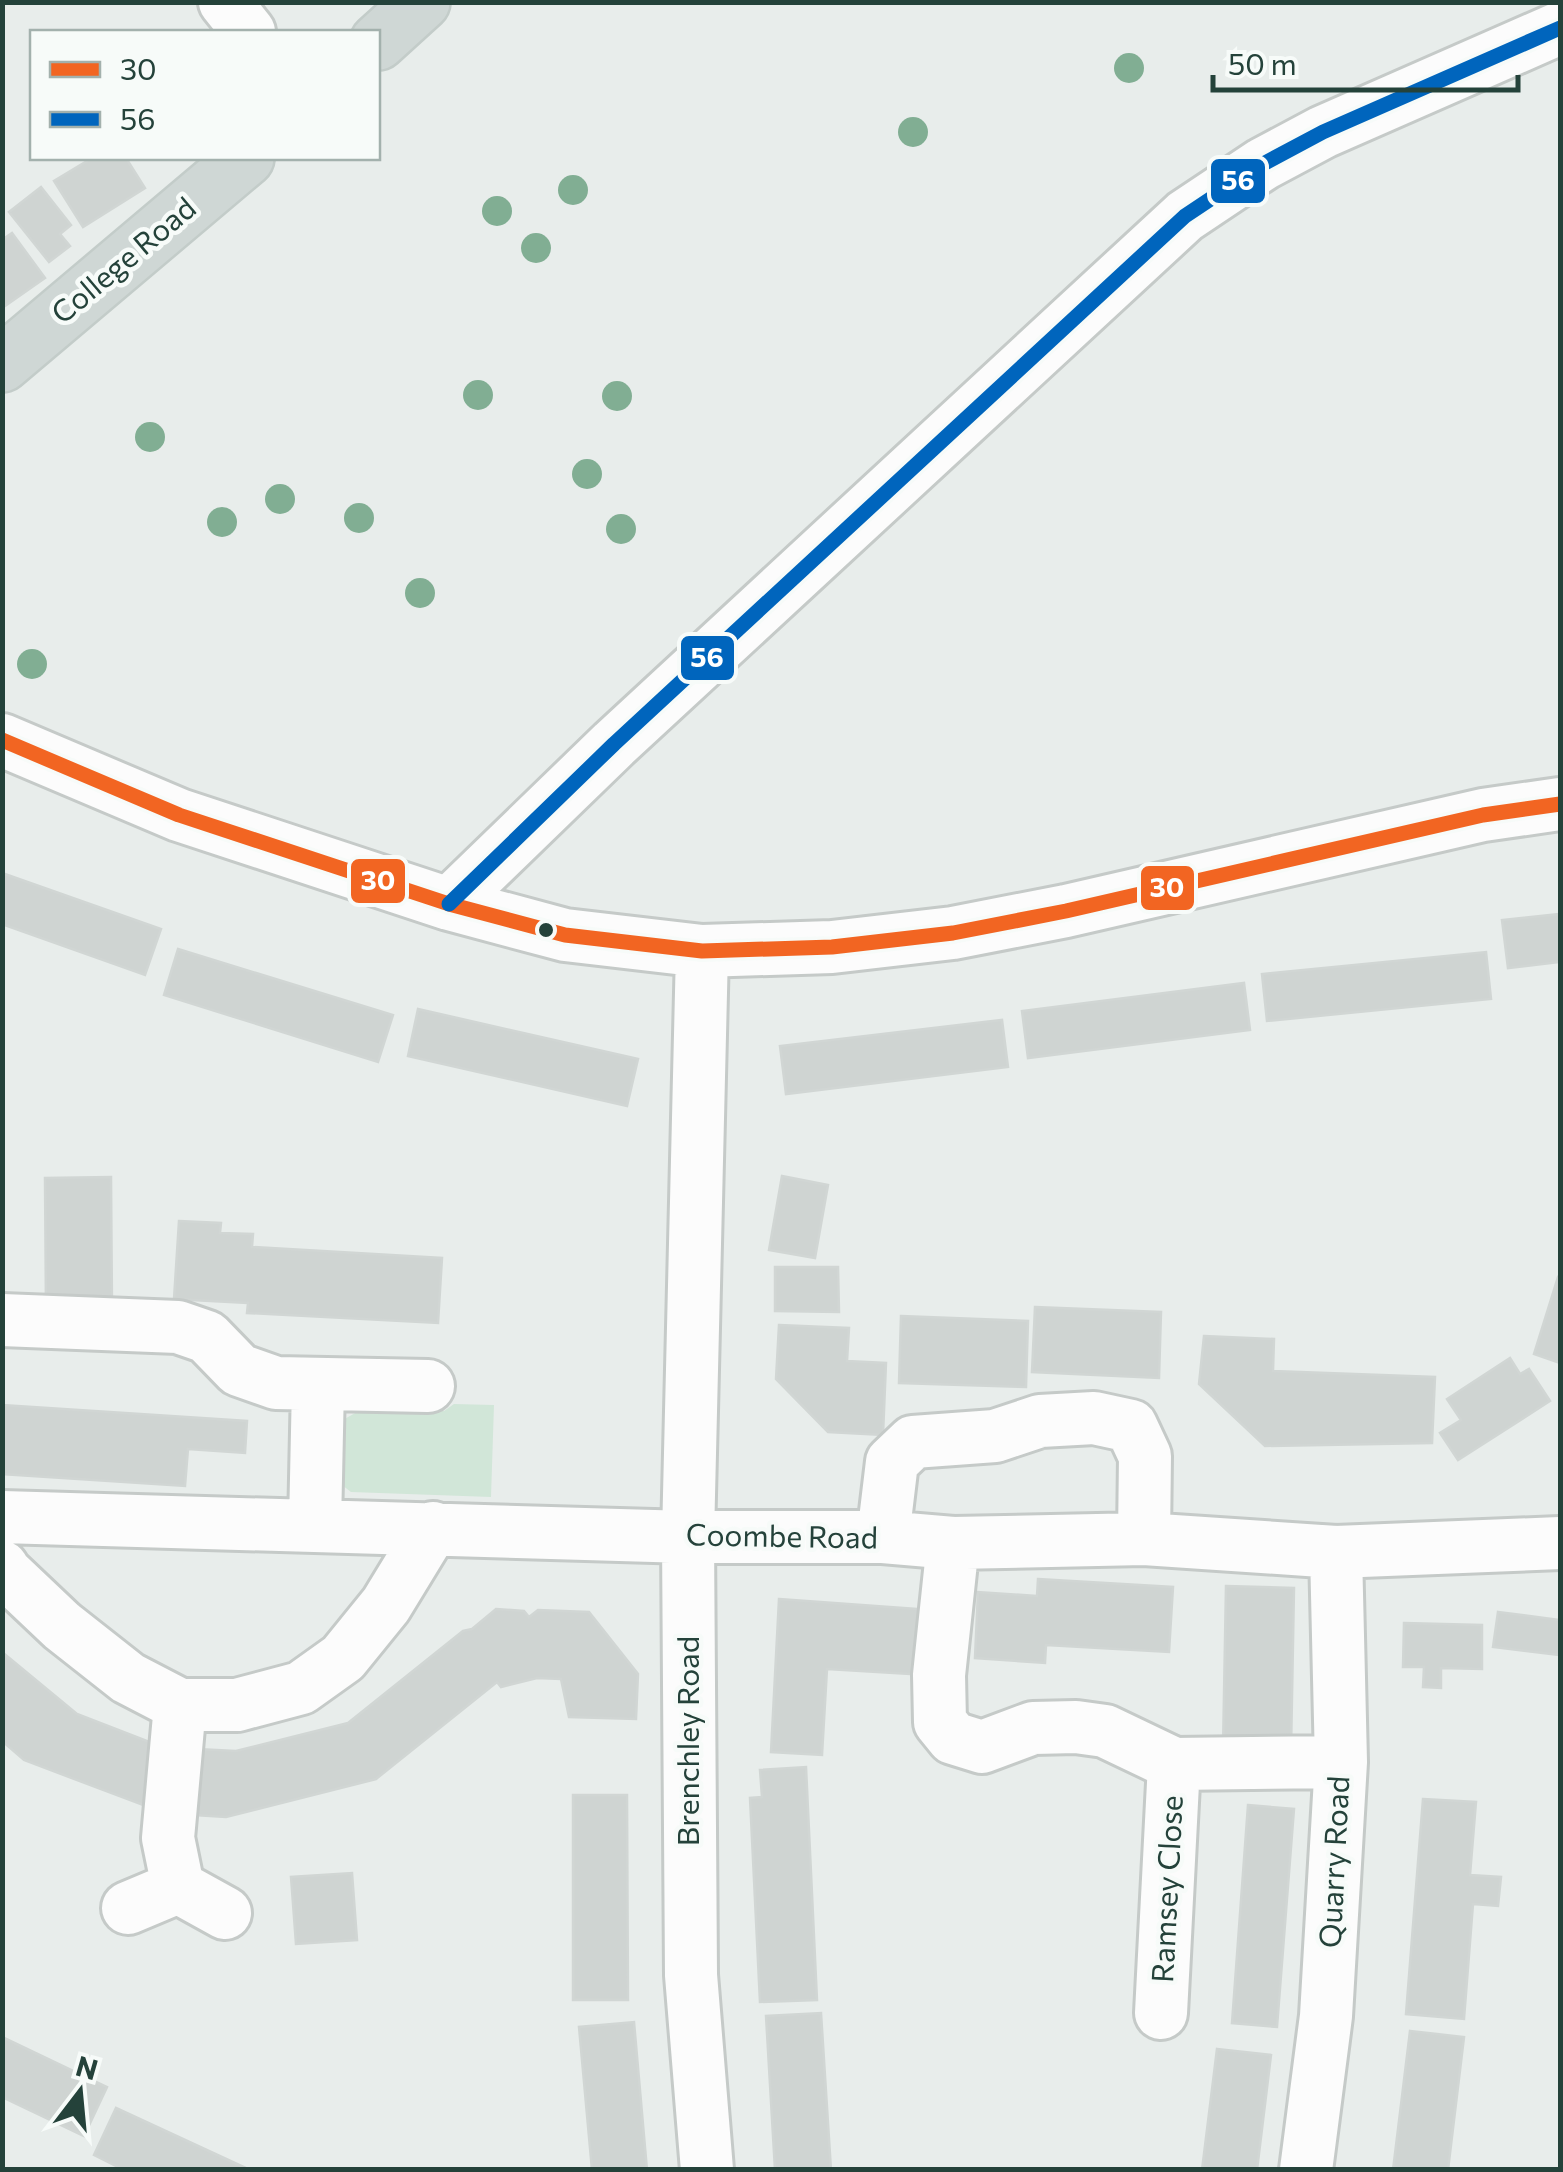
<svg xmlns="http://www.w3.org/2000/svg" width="1563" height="2172" viewBox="0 0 1563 2172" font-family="Commissioner,sans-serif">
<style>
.green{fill:#d1e6d8}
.building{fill:#cfd4d2;stroke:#d1d6d4;stroke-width:2.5}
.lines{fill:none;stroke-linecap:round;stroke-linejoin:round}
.minor-casing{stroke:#c5cac8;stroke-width:58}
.major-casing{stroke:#c3ccc9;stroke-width:60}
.minor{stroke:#fcfcfc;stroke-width:52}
.major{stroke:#cfd7d5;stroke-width:55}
.bus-1-casing{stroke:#f7fbf9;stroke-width:22}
.bus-2-casing{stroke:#f7fbf9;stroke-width:22}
.bus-1{stroke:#f26522;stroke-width:15}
.bus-2{stroke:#0065bd;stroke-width:15}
.tree{fill:#81ae93}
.bus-dot{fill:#24423a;stroke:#f7fbf9;stroke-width:4}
.labels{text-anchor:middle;stroke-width:9;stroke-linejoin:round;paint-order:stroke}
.street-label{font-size:30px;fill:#24423a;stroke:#f7fbf9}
.line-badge{stroke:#f7fbf9;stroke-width:4}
.badge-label{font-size:28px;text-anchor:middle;font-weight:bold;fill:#fff}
</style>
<rect width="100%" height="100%" fill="#e8edeb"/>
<!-- green -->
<path class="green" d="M454,1404L494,1405L491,1497L351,1492L342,1485L341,1421L357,1412L444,1411Z"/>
<!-- building -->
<path class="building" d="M92,158H126L145,188L83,227L54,181Z
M41,187L71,225L60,234L70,246L49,262L9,212Z
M12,233L45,278L2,308V240Z
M2,873L161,929L145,975L2,924Z
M1560,914V962L1508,968L1502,920Z
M178,949L393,1015L378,1062L164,995Z
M1486,952L1491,999L1267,1021L1262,974Z
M1244,983L1250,1030L1028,1058L1022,1011Z
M418,1009L638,1059L627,1106L408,1056Z
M1002,1020L1008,1067L786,1094L780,1046Z
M782,1176L828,1185L815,1258L769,1250Z
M111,1177L112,1308L46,1309L45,1178Z
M179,1221L221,1223L220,1233L253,1234L252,1247L442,1258L438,1323L247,1313L248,1303L174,1299Z
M775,1267H838L839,1312L775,1311Z
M1558,1277L1560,1278V1363L1534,1354Z
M1035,1307L1161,1312L1159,1378L1032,1372Z
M901,1316L1028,1321L1026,1387L899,1383Z
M779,1325L849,1328L847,1361L886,1363L883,1435L828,1432L776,1379Z
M1204,1336L1274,1339L1273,1371L1435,1377L1432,1443L1265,1446L1199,1384Z
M1510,1358L1520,1374L1529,1369L1550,1401L1458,1460L1440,1433L1461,1420L1447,1399Z
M2,1405L247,1421L245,1453L188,1449L185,1486L2,1474Z
M1038,1579L1173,1587L1169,1652L1046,1645L1045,1663L975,1658L978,1592L1037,1596Z
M1226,1586L1294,1588L1291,1751L1223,1749Z
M779,1599L930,1610L926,1675L827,1669L822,1755L771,1752Z
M496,1609L524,1611L529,1617L538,1610L589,1612L638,1674L636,1719L569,1717L561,1679L537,1678L501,1687L497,1682L376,1779L226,1817L195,1815L198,1749L236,1751L348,1723L463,1631L472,1629Z
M1498,1612L1560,1620V1655L1493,1647Z
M1404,1623L1482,1625V1669L1441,1668V1688L1423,1687L1424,1667H1403Z
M2,1652L77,1714L165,1748L143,1805L24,1760L2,1741Z
M806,1767L817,2000L760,2002L750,1798L762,1797L760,1770Z
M573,1795H627L628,2000H573Z
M1423,1799L1476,1802L1470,1875L1501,1877L1498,1906L1473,1904L1464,2019L1406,2014Z
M1248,1805L1294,1809L1277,2027L1232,2023Z
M352,1873L357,1940L296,1944L291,1877Z
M821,2013L831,2170H775L766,2016Z
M634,2022L647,2170H592L579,2027Z
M1410,2031L1464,2037L1448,2170H1393Z
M2,2037L107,2087L84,2136L2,2097Z
M1217,2049L1271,2055L1257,2170H1202Z
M116,2108L250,2170H124L94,2155Z"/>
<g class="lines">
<!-- minor casing -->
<g class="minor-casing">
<path id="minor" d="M225,2L249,32
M2,740L179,815L449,904L565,935L702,951L832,947L953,933L1066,911L1483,815L1560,804
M449,904L614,744L1185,216L1263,164L1323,132L1560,28
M702,951L688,1537L691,1975L707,2170
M2,1320L178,1327L207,1337L239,1370L276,1383L428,1386
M2,1517L688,1537H883L953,1543L1144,1539L1336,1552L1560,1543
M315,1525L318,1385
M883,1537L892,1462L913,1442L995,1436L1040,1421L1094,1418L1131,1426L1145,1456L1144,1539
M953,1543L939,1675L940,1722L953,1738L982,1747L1033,1728L1076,1727L1105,1731L1174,1764L1341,1762
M2,1567L5,1572L62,1626L128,1678L180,1705H237L301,1688L343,1658L386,1605L433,1528
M180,1705L168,1838L178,1887L225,1913
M128,1908L178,1887
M1161,2013L1174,1764
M1306,2170L1326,2016L1341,1762L1336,1552"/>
</g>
<!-- major casing -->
<g class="major-casing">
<path id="major" d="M378,42L422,2
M2,364L246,158"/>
</g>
<!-- minor -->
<use href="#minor" class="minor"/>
<!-- major -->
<use href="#major" class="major"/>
<!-- bus-1 casing -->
<g class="bus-1-casing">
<path id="bus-1" d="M2,740L179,815L449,904L565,935L702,951L832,947L953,933L1066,911L1483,815L1560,804"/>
</g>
<!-- bus-2 casing -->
<g class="bus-2-casing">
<path id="bus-2" d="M449,904L614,744L1185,216L1263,164L1323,132L1560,28"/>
</g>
<!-- bus-1 -->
<use href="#bus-1" class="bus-1"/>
<!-- bus-2 -->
<use href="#bus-2" class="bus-2"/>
</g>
<!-- trees -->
<g class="tree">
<circle cx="1129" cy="68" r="15"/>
<circle cx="913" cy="132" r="15"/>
<circle cx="573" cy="190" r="15"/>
<circle cx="497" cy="211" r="15"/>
<circle cx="536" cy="248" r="15"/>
<circle cx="478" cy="395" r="15"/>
<circle cx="617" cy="396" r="15"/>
<circle cx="150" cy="437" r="15"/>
<circle cx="587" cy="474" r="15"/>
<circle cx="280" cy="499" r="15"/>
<circle cx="359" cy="518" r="15"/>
<circle cx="222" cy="522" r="15"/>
<circle cx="621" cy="529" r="15"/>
<circle cx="420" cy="593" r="15"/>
<circle cx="32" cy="664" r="15"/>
</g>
<!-- markers -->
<circle class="bus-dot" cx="546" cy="930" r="9"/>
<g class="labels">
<!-- street labels -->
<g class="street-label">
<text transform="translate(124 261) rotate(-40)" y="10">College Road</text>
<text transform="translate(782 1537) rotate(1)" y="10">Coombe Road</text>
<text transform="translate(689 1741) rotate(-90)" y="10">Brenchley Road</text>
<text transform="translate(1335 1862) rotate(-87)" y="10">Quarry Road</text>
<text transform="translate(1168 1889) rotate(-87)" y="10">Ramsey Close</text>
</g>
</g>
<g class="line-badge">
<rect x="1209" y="157" width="58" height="48" rx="10" fill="#0065bd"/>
<rect x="679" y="634" width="57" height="48" rx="10" fill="#0065bd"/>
<rect x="349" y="857" width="58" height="48" rx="10" fill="#f26522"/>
<rect x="1139" y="864" width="57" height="48" rx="10" fill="#f26522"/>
</g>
<g class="badge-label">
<text x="1238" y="190">56</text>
<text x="707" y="667">56</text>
<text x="378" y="890">30</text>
<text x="1167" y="897">30</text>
</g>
<!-- border -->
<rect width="1563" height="2172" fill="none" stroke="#24423a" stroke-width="10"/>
<!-- legend -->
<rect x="30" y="30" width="350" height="130" fill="#f7fbf9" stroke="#a3b1ad" stroke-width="2.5"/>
<rect x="50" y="62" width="50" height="15" fill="#f26522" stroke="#a3b1ad" stroke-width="2.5"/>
<text x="120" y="80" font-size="30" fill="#24423a">30</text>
<rect x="50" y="112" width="50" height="15" fill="#0065bd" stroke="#a3b1ad" stroke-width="2.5"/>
<text x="120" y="130" font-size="30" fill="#24423a">56</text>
<!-- north arrow -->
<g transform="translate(80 2092) rotate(16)" stroke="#f7fbf9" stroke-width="8" paint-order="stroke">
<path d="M0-8L18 38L0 25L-18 38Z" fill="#24423a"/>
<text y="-15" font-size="28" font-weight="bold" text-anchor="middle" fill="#24423a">N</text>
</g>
<!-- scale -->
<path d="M1213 75v15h305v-15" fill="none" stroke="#24423a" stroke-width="5"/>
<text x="1228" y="75" font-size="30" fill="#24423a" stroke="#f7fbf9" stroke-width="8" paint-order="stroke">50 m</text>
</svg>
